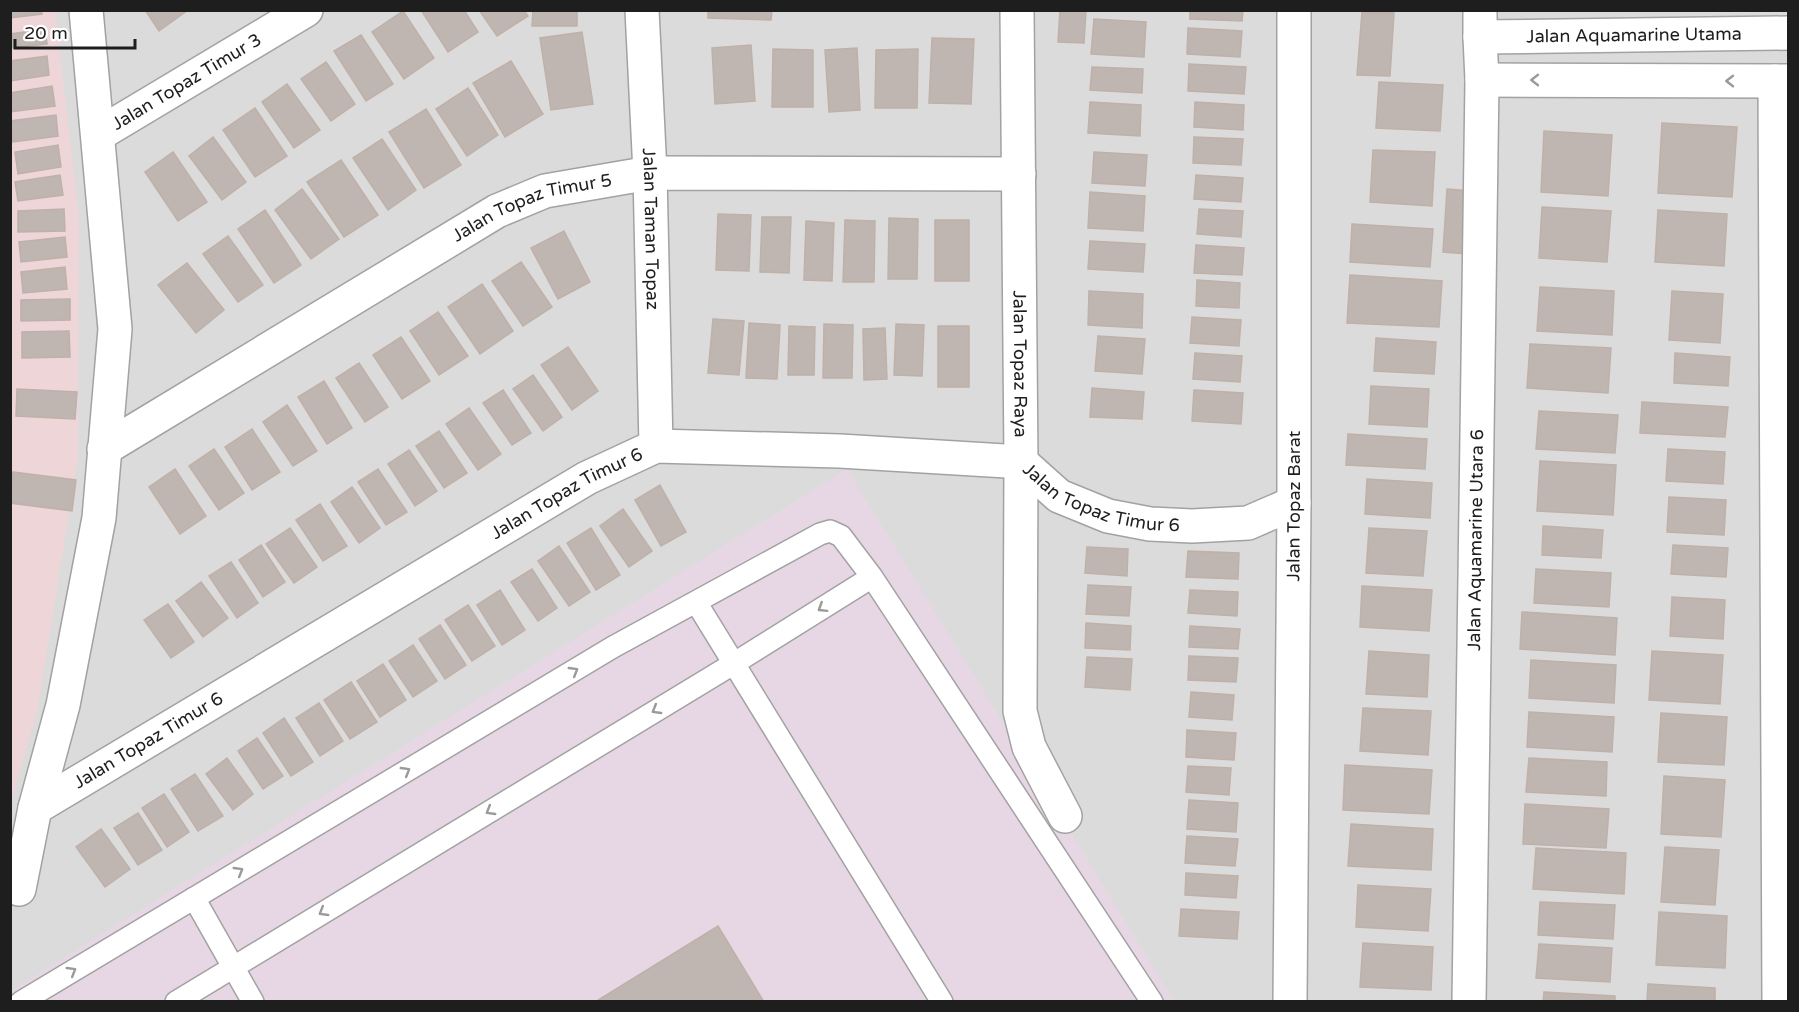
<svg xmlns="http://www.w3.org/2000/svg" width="1799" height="1012" viewBox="0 0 1799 1012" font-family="'Varela Round',sans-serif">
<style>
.residential{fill:#dcdbdb}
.commercial{fill:#eed5d7}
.industrial{fill:#e7d7e5}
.building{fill:#bfb6b2;stroke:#bfb0a8;stroke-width:1.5}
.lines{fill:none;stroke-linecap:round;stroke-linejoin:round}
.service-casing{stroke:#a2a2a2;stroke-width:24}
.minor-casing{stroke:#a2a2a2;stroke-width:36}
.service{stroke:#fff;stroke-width:21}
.minor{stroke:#fff;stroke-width:33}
.oneway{stroke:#9a9a9a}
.labels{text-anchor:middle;stroke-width:6;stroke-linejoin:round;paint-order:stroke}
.street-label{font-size:18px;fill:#1e1e1e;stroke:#fff}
</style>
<rect width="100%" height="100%" fill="#eeeae5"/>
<!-- residential -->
<path class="residential" d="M10,11H1788V1001H11Z"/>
<!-- commercial -->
<path class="commercial" d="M11,11H55L79,217L78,458L37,711L11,802Z"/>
<!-- industrial -->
<path class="industrial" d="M847,469L1174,1001L11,1002V991Z"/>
<!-- building -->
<path class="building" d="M10,10H41L42,14L10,18Z
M145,10H188L159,31Z
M421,10H464L478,32L448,52Z
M479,10H524L528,16L497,36Z
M533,10H577V26H532Z
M708,10H772L771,20L708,18Z
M1060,10H1086L1084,43L1058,42Z
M1190,10H1243L1242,21L1190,19Z
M403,11L434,58L404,79L372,32Z
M1362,12L1394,13L1390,76L1357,75Z
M1094,19L1146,22L1144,57L1091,54Z
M1188,28L1242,31L1240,57L1187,54Z
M45,29L47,44L10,48V34Z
M582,32L593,104L551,110L540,38Z
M361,35L393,84L366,101L334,51Z
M932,38L974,39L971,104L929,103Z
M751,45L755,101L715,104L712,48Z
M857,48L860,110L829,112L825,50Z
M773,49L813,50V107H772Z
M918,49L917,108H875L876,50Z
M47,56L49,75L10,81V61Z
M511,61L543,114L505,137L473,83Z
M326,62L355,104L331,121L301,79Z
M1189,64L1246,67L1244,94L1188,91Z
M1092,67L1143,69L1142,93L1090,90Z
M1379,82L1443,85L1440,131L1376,128Z
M287,84L320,130L294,148L262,102Z
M52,86L55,106L10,112V93Z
M468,88L498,135L467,156L436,109Z
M1090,102L1141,105L1140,136L1088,133Z
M1195,102L1244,105L1243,130L1194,127Z
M255,108L287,156L255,177L223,130Z
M426,109L461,165L424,188L389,132Z
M56,115L58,136L13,142L10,121Z
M1662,123L1737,127L1732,197L1658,193Z
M1544,131L1612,135L1608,196L1541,192Z
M213,137L246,182L222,200L189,156Z
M1194,137L1243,139L1241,165L1193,163Z
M382,139L416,190L388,210L353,158Z
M58,145L61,167L18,174L15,152Z
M1373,150L1435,152L1432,206L1370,202Z
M173,152L207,202L178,221L145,172Z
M1094,152L1147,155L1145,186L1092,183Z
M341,160L378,215L344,237L307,182Z
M60,175L63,195L18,201L15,182Z
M1196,175L1243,178L1241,202L1194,199Z
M302,189L339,239L311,259L275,210Z
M1447,189L1471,191L1467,254L1443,252Z
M1090,192L1145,196L1143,231L1088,228Z
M1542,207L1611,211L1607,262L1539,258Z
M64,209L65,231L18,232V211Z
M1199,209L1243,211L1241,237L1197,234Z
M265,210L301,265L274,283L238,229Z
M1658,210L1727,214L1724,266L1655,262Z
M718,214L751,215L749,271L716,270Z
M762,217H791L789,273L760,272Z
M889,218L918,219L917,279H888Z
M845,220L875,221L874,282H843Z
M935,220H969V281H935Z
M806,221L834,223L832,281L804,280Z
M1352,224L1433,229L1430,267L1350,262Z
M564,231L590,282L558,299L531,248Z
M228,236L263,285L238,302L203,254Z
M65,237L67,257L21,262L19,242Z
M1090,241L1145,244L1143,272L1088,269Z
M1196,245L1244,248L1242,275L1194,273Z
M521,262L552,307L523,326L492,281Z
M187,263L224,310L196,333L158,285Z
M65,267L67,289L23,293L21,272Z
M1350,275L1442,281L1439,327L1347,323Z
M1197,280L1240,283L1239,308L1196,306Z
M482,284L513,331L480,354L448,307Z
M1540,287L1614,291L1612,335L1537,331Z
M1089,291L1143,294L1142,328L1088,325Z
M1672,291L1723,294L1720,343L1669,340Z
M70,299V320L21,321V300Z
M438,312L468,356L439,375L410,331Z
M1192,317L1241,320L1239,346L1190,343Z
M713,319L744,321L739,375L708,373Z
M749,323L780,325L777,379L746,378Z
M824,324L853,325L852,378H823Z
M896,324L924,325L922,376L894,375Z
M789,326L815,327L814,375H788Z
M938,326H969V387H938Z
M885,328L887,379L864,380L863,329Z
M69,331L70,357L22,358V332Z
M1098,336L1145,339L1142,374L1095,371Z
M401,337L430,381L402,399L373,355Z
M1376,338L1436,342L1434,374L1374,371Z
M1530,344L1611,348L1608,393L1527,388Z
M568,347L598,391L572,410L541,365Z
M1195,353L1242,356L1240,382L1193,379Z
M1675,353L1730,357L1728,386L1674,383Z
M359,363L388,407L365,422L336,378Z
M533,375L562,417L543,431L513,389Z
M324,381L352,428L327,444L298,397Z
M1371,386L1429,389L1427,427L1369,424Z
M1092,388L1144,392L1142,419L1090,417Z
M17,389L77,392L75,419L16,416Z
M503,390L531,433L512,445L483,403Z
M1194,390L1243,393L1241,424L1192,421Z
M1642,402L1728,407L1725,437L1640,433Z
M287,405L317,451L293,466L263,422Z
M469,408L501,454L478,470L446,424Z
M1539,411L1618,415L1615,453L1536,449Z
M252,429L280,472L252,490L225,447Z
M439,431L467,473L444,488L416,446Z
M1348,434L1427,439L1425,469L1346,465Z
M214,449L244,493L219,510L189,466Z
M1668,449L1725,452L1723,484L1666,481Z
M409,450L437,491L415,506L388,464Z
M1540,461L1616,465L1613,515L1537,511Z
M175,469L206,516L180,534L149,487Z
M378,469L407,512L386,525L358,482Z
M13,472L76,480L72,511L10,503Z
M1367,479L1432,483L1430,518L1365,514Z
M660,485L686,532L661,546L635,500Z
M352,487L380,528L359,543L331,502Z
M1669,497L1726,500L1724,535L1667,532Z
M320,504L347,546L323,561L296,520Z
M623,509L652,551L629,567L600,526Z
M1543,526L1603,530L1601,558L1542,555Z
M290,528L317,567L294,583L266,544Z
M591,528L620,575L596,590L567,543Z
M1369,528L1427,531L1423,576L1366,573Z
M261,545L285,582L263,597L239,560Z
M1673,545L1728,548L1726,577L1671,574Z
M559,546L590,592L569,606L538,561Z
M1087,547L1128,549L1127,576L1085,573Z
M1188,551L1239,553L1238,579L1186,577Z
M231,562L258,603L237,618L209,576Z
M532,569L557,608L538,621L511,582Z
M1536,569L1611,573L1609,607L1534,603Z
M201,582L228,618L203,637L176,601Z
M1088,585L1131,587L1129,616L1086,614Z
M1362,586L1432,590L1429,631L1360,627Z
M500,590L525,630L502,645L477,605Z
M1190,590L1238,592L1237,616L1188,613Z
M1672,597L1725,600L1723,639L1670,636Z
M168,604L194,642L171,658L144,620Z
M468,605L495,646L472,661L445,620Z
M1522,612L1617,618L1615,655L1520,649Z
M1086,623L1131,626L1130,650L1085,648Z
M440,625L466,665L445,679L419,639Z
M1190,626L1240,629L1238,649L1189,647Z
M413,645L437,681L413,697L389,661Z
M1369,651L1429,655L1427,697L1366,694Z
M1652,651L1723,655L1720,704L1649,700Z
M1189,656L1238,658L1236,682L1188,680Z
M1087,657L1132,659L1130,690L1085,687Z
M1531,660L1616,665L1614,703L1529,698Z
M383,664L406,700L380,717L357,681Z
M351,682L377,722L350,739L324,700Z
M1191,692L1234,695L1232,720L1189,717Z
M319,703L343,741L320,756L296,718Z
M1363,708L1431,711L1428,755L1360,751Z
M1529,712L1614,717L1612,752L1527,747Z
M1661,713L1727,717L1724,765L1658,762Z
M284,718L313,762L291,776L263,733Z
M1187,730L1236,733L1234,760L1186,757Z
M257,738L283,776L263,789L238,751Z
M227,758L253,794L233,810L206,774Z
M1529,758L1607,762L1606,796L1526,792Z
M1345,765L1432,770L1429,814L1343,810Z
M1188,766L1231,768L1229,795L1186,792Z
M195,774L223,816L198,831L171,789Z
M1664,776L1725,780L1721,837L1661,834Z
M164,794L189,832L167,847L142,808Z
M1189,800L1238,803L1236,832L1187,829Z
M1525,804L1609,809L1606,848L1523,844Z
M138,813L162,850L138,865L114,828Z
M1351,824L1433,829L1431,870L1348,866Z
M101,829L130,869L105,887L76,847Z
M1187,836L1238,839L1235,866L1185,863Z
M1665,847L1719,850L1715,905L1661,902Z
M1536,848L1626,853L1624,894L1533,889Z
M1186,873L1238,876L1236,898L1185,895Z
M1358,885L1431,889L1428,931L1356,927Z
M1540,902L1615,905L1613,939L1538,935Z
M1181,909L1239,912L1237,939L1179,936Z
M1659,912L1727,916L1725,968L1656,965Z
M718,926L764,1002H595Z
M1363,943L1433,947L1431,990L1360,987Z
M1539,944L1612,948L1610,982L1536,978Z
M1648,984L1715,988V1002H1647Z
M1544,992L1615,996V1002H1543Z"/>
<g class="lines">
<!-- service casing -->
<g class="service-casing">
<path id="service" d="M696,602L942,1002
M194,898L253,1002
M21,1002L613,647L820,534L830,531L841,536L872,577L1152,1002
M176,1002L733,664L872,577"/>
</g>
<!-- minor casing -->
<g class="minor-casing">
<g id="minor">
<path id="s1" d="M642,10L650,173L656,446"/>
<path id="s2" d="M1017,10L1021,462L1020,711L1029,747L1065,816"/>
<path id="s3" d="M1480,37L1788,33"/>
<path d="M1482,80L1788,81"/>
<path d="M1775,81L1779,1002"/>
<path id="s4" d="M99,134L306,10"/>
<path id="s5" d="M104,449L497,211L545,191L650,173L1019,174"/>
<path id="s6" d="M35,808L587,478L656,446L840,451L1021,462L1059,496L1108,516L1150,524L1192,526L1248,523L1294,503"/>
<path d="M19,889L35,808L63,705L99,518L115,329L86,10"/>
<path id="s7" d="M1290,1002L1294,503V10"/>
<path id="s8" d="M1469,1002L1482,80L1480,37V10"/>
</g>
</g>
<!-- service -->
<use href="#service" class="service"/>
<!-- minor -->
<use href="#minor" class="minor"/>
</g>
<!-- one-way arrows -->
<defs><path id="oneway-chevron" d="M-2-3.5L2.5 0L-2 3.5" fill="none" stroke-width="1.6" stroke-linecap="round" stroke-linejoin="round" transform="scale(1.5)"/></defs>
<g class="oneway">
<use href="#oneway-chevron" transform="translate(1535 80) rotate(-180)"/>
<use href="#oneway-chevron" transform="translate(1730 81) rotate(-180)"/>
<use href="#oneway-chevron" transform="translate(822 608) rotate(148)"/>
<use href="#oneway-chevron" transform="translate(574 671) rotate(-31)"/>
<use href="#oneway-chevron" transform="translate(656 710) rotate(149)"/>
<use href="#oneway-chevron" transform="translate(406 771) rotate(-31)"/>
<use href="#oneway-chevron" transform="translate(490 811) rotate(149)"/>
<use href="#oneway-chevron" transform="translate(239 871) rotate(-31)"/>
<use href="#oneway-chevron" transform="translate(323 912) rotate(149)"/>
<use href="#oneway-chevron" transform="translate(72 971) rotate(-31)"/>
</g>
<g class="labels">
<!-- street labels -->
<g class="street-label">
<text dy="6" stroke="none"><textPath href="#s3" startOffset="154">Jalan Aquamarine Utama</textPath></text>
<text dy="6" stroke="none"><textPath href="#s4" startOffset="102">Jalan Topaz Timur 3</textPath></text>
<text dy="6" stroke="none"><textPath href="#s5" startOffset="494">Jalan Topaz Timur 5</textPath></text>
<text dy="6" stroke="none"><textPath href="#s1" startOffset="219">Jalan Taman Topaz</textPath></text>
<text dy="6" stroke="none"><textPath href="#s2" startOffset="354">Jalan Topaz Raya</textPath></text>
<text dy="6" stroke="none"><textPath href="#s6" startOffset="618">Jalan Topaz Timur 6</textPath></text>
<text dy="6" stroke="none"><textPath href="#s6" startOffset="1176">Jalan Topaz Timur 6</textPath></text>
<text dy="6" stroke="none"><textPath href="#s7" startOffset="496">Jalan Topaz Barat</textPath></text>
<text dy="6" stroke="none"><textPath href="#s8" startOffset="462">Jalan Aquamarine Utara 6</textPath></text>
<text dy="6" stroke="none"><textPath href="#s6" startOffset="132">Jalan Topaz Timur 6</textPath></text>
</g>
</g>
<!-- border -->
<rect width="1799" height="1012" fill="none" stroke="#1e1e1e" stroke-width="24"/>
<!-- scale -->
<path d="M15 39v9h120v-9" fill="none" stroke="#1e1e1e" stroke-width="3"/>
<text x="24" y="39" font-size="18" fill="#1e1e1e" stroke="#ffffff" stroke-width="4.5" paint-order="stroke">20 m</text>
</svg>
